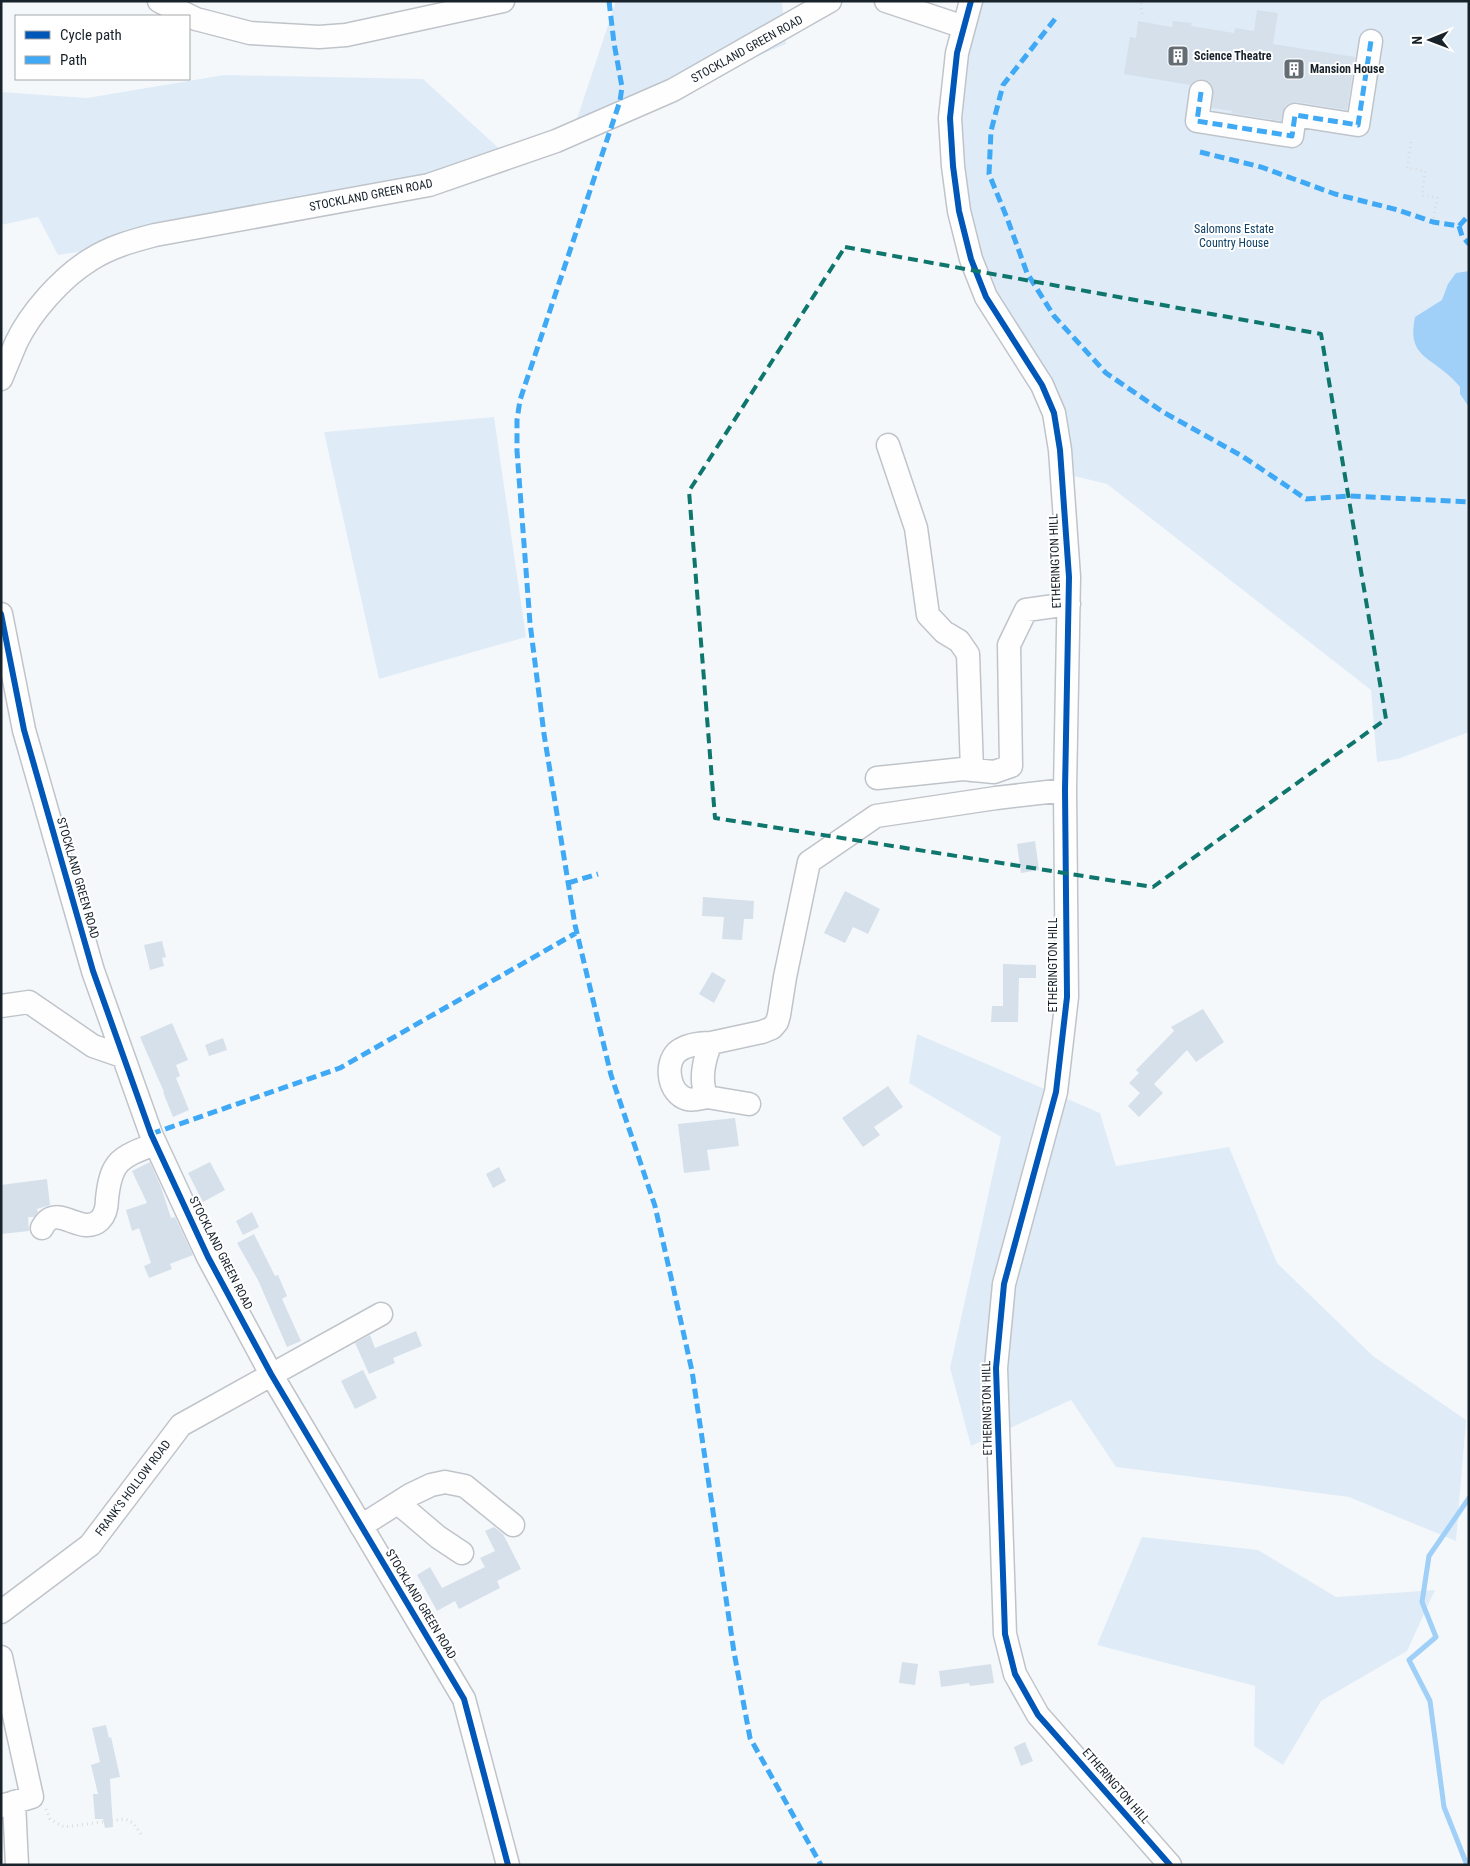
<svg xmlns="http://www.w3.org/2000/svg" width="1470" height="1866" viewBox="0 0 1470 1866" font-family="'Roboto Condensed',sans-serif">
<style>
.green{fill:#dfecf8}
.water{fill:#a0cff8}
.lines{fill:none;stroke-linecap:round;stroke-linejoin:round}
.stream{stroke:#a0cff8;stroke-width:5}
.building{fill:#d5e0eb}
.minor-casing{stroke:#bfc4ca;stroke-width:25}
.path{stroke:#dadbdc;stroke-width:3;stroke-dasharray:1 4;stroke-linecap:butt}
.minor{stroke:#fefefe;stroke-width:22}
.quiet{stroke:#3fa9f5;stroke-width:5;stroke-dasharray:10 5;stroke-linecap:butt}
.cycleway-casing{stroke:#fff;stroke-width:9}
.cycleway{stroke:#0057b8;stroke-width:6}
.marked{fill:none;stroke:#0f766e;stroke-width:4;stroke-dasharray:10 6;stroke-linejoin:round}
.labels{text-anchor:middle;stroke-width:4;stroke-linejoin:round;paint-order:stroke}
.street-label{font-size:12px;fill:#18222b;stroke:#fff}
.poi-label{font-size:12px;font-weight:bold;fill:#18222b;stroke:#fff;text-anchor:start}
.park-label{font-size:12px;fill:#104166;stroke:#fff}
</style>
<rect width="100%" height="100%" fill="#f5f8fb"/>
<!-- green -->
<path class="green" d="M616,1H782L786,44L572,134Z
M981,1H1469V732L1398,759L1377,762L1371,690L1107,484L1070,475L985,274L972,228L958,116L965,66Z
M224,75L423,79L504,153L313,210L191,216L84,251L58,255L38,217L1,225V92L87,98Z
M494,417L526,637L379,679L324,432Z
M917,1034L1100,1113L1116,1166L1229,1147L1277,1263L1373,1356L1466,1420L1456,1541L1349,1497L1116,1467L1071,1400L971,1446L950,1368L1001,1137L909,1083Z
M1142,1537L1258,1550L1336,1597L1435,1590L1407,1651L1321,1701L1283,1765L1254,1746L1255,1686L1097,1645Z"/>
<!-- water -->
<path class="water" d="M1469,271V407L1460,394V387C1456,382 1451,377 1446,373C1423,354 1408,352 1415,317L1442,300L1448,284L1456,273Z"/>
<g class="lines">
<!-- stream -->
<path class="stream" d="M1467,1865L1444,1807L1430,1701L1409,1660L1436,1637L1422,1602L1429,1556L1469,1498"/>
</g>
<!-- building -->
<path class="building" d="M1257,10L1278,13L1273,44L1355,57L1347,110L1297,102L1291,103L1285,106L1281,121L1231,113L1232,111L1212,108L1213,88L1209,82L1203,79L1196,80L1190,85L1124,74L1130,37L1136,38L1138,21L1172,27L1173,21L1192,23L1191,26L1234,33L1235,28L1254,31Z
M1035,841L1039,870L1021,873L1017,844Z
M845,891L880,909L868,934L853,927L845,943L824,933Z
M703,897L754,901L753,919H744L742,940L722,939L724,917L702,916Z
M162,941L166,957L162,958L164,966L150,970L144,945Z
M1003,964L1036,965V978H1019L1018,1022H991L992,1006H1003Z
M712,972L726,980L714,1003L699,994Z
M1203,1009L1224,1042L1196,1062L1187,1050L1154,1084L1163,1093L1139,1117L1128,1106L1140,1093L1129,1083L1139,1073L1136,1070L1174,1031L1171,1027Z
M172,1023L188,1060L176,1065L180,1076L176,1078L189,1110L173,1117L163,1092H164L140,1037Z
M223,1038L227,1050L209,1056L205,1045Z
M888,1086L903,1107L874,1127L880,1135L863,1147L842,1118Z
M735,1118L739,1146L707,1150L710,1170L684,1173L678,1124Z
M150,1162L161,1187L171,1218L175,1217L193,1255L170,1264L172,1269L149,1278L144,1266L151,1263L139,1228L132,1231L126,1210L147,1203L132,1171Z
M210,1162L225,1190L203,1202L188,1173Z
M499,1167L506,1181L493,1188L486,1174Z
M47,1179L50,1205L37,1209L38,1212L34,1217H28L29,1231L1,1234V1185Z
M252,1212L259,1227L243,1235L236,1221Z
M254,1234L275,1276L278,1275L287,1296L282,1299L301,1341L287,1347L258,1280L237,1243Z
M416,1331L422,1346L393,1358L395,1363L369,1374L355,1343L370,1335L375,1348Z
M363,1370L377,1398L355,1409L341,1381Z
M494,1527L503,1534L521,1569L497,1581L500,1588L459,1609L455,1601L437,1611L417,1575L430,1567L442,1588L485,1567L480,1558L495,1551L485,1531Z
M902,1662L918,1664L915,1685L899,1683Z
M991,1664L994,1683L970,1686L969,1683L941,1687L939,1671Z
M106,1725L109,1738L111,1737L120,1777L110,1779L113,1827L105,1828L103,1819H95L93,1794H98L91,1765L100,1762L92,1728Z
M1025,1742L1033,1761L1021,1766L1014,1747Z"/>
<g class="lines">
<!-- minor casing -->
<g class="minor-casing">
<path id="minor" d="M159,1L196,19L250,33L319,37L346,35L503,1
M886,1L964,27
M971,1L957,53L950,118L953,166L959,211L971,259L986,297L1042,385L1054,413L1060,450L1069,577L1065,790L1067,997L1056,1092L1004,1284L996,1368L1005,1634L1015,1674L1038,1715L1170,1865
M1201,92L1197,121L1292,136L1295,115L1358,125L1371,41
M1,379C6,367 11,355 16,343C30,313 62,277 90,260C110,247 132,241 155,235L429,185L556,141L673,90L830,1
M888,445L916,528L928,615L944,632L959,641L968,654L972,770
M1,614L24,730L93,971L151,1134L208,1257L271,1374L464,1699L508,1865
M877,778L963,769L994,772L1011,766L1009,645L1026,610L1069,604
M1,1006L29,1002L93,1046L122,1056
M707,1097C701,1098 694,1101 687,1099C669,1094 664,1065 677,1052C687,1044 700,1043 711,1043
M749,1104L707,1097C699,1081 704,1059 711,1043L762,1032L772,1028L777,1022L779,1015L785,977L809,862L876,816L996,798L1065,790
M42,1228C56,1200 81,1238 100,1220C105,1215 107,1206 107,1199C111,1160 121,1157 155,1144
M398,1503L438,1537L462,1553
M361,1526L410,1495L431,1485L445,1482L465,1486L513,1525
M1,1612L90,1545L181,1425L381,1314
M1,1657L32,1797L1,1806
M14,1802L17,1865"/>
</g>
<!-- path -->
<path class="path" d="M1137,1L1141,2L1142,15
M1411,142L1407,168L1425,171L1422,196L1437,197L1433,222
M46,1809L50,1819L64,1827L125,1819L133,1823L141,1834"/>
<!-- minor -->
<use href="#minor" class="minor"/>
<!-- quiet -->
<path class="quiet" d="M609,1L614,43L622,87L620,101L520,400L517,420V451L530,623L544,734L575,925L611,1075L655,1206L692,1371L734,1652L750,1738L821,1865
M1055,19L1003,85L991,131L989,174L1007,218L1027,273L1054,316L1106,373L1163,412L1242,456L1306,499L1350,496L1469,502
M1201,92L1197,121L1292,136L1295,115L1358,125L1371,41
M1200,152L1261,167L1335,194L1398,210L1433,222L1459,226L1469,215
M1459,226L1462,236L1469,244
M568,883L598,874
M151,1134L340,1068L576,933"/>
<!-- cycleway casing -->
<g class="cycleway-casing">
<path id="cycleway" d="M971,1L957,53L950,118L953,166L959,211L971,259L986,297L1042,385L1054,413L1060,450L1069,577L1065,790L1067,997L1056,1092L1004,1284L996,1368L1005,1634L1015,1674L1038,1715L1170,1865
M1,614L24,730L93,971L151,1134L208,1257L271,1374L464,1699L508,1865"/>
</g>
<!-- cycleway -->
<use href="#cycleway" class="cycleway"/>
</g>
<!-- marked area -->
<path class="marked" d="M845,247L1321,334L1386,719L1153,887L715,818L689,491Z"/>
<!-- icons -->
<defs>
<g id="building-square" transform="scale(1.125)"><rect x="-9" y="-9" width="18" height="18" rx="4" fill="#656d74" stroke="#fff"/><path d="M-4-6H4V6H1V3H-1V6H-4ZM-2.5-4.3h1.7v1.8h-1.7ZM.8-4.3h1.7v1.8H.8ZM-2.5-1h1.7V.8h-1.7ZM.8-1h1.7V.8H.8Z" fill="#fff"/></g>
</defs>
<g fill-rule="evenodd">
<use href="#building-square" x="1178" y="56"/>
<use href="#building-square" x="1294" y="69"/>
</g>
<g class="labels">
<!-- street labels -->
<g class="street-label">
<text transform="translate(747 49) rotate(-29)" y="4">STOCKLAND GREEN ROAD</text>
<text transform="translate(371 195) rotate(-11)" y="4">STOCKLAND GREEN ROAD</text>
<text transform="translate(1055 561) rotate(-92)" y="4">ETHERINGTON HILL</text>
<text transform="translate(78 878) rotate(74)" y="4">STOCKLAND GREEN ROAD</text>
<text transform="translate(1053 965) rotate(-90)" y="4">ETHERINGTON HILL</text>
<text transform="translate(221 1253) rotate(63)" y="4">STOCKLAND GREEN ROAD</text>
<text transform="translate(987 1408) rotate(-91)" y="4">ETHERINGTON HILL</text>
<text transform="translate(133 1488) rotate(-53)" y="4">FRANK'S HOLLOW ROAD</text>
<text transform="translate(421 1604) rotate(59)" y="4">STOCKLAND GREEN ROAD</text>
<text transform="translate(1116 1786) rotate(49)" y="4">ETHERINGTON HILL</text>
</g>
<!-- poi labels -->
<g class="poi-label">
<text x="1194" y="60">Science Theatre</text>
<text x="1310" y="73">Mansion House</text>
</g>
<!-- park labels -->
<g class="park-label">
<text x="1234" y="233">Salomons Estate<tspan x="1234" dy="14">Country House</tspan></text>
</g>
</g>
<!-- border -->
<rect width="1470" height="1866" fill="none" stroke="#18222b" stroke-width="5"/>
<!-- legend -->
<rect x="15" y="15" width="175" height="65" fill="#ffffff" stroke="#a3a7aa"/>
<rect x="25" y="31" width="25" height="8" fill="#0057b8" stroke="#a3a7aa"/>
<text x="60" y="40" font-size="15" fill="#18222b">Cycle path</text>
<rect x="25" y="56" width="25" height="8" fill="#3fa9f5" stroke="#a3a7aa"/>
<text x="60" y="65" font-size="15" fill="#18222b">Path</text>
<!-- north arrow -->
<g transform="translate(1430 40) rotate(269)" stroke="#ffffff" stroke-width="4" paint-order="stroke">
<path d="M0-4L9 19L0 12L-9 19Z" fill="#18222b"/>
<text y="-8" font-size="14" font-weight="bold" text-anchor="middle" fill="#18222b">N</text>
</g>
</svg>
